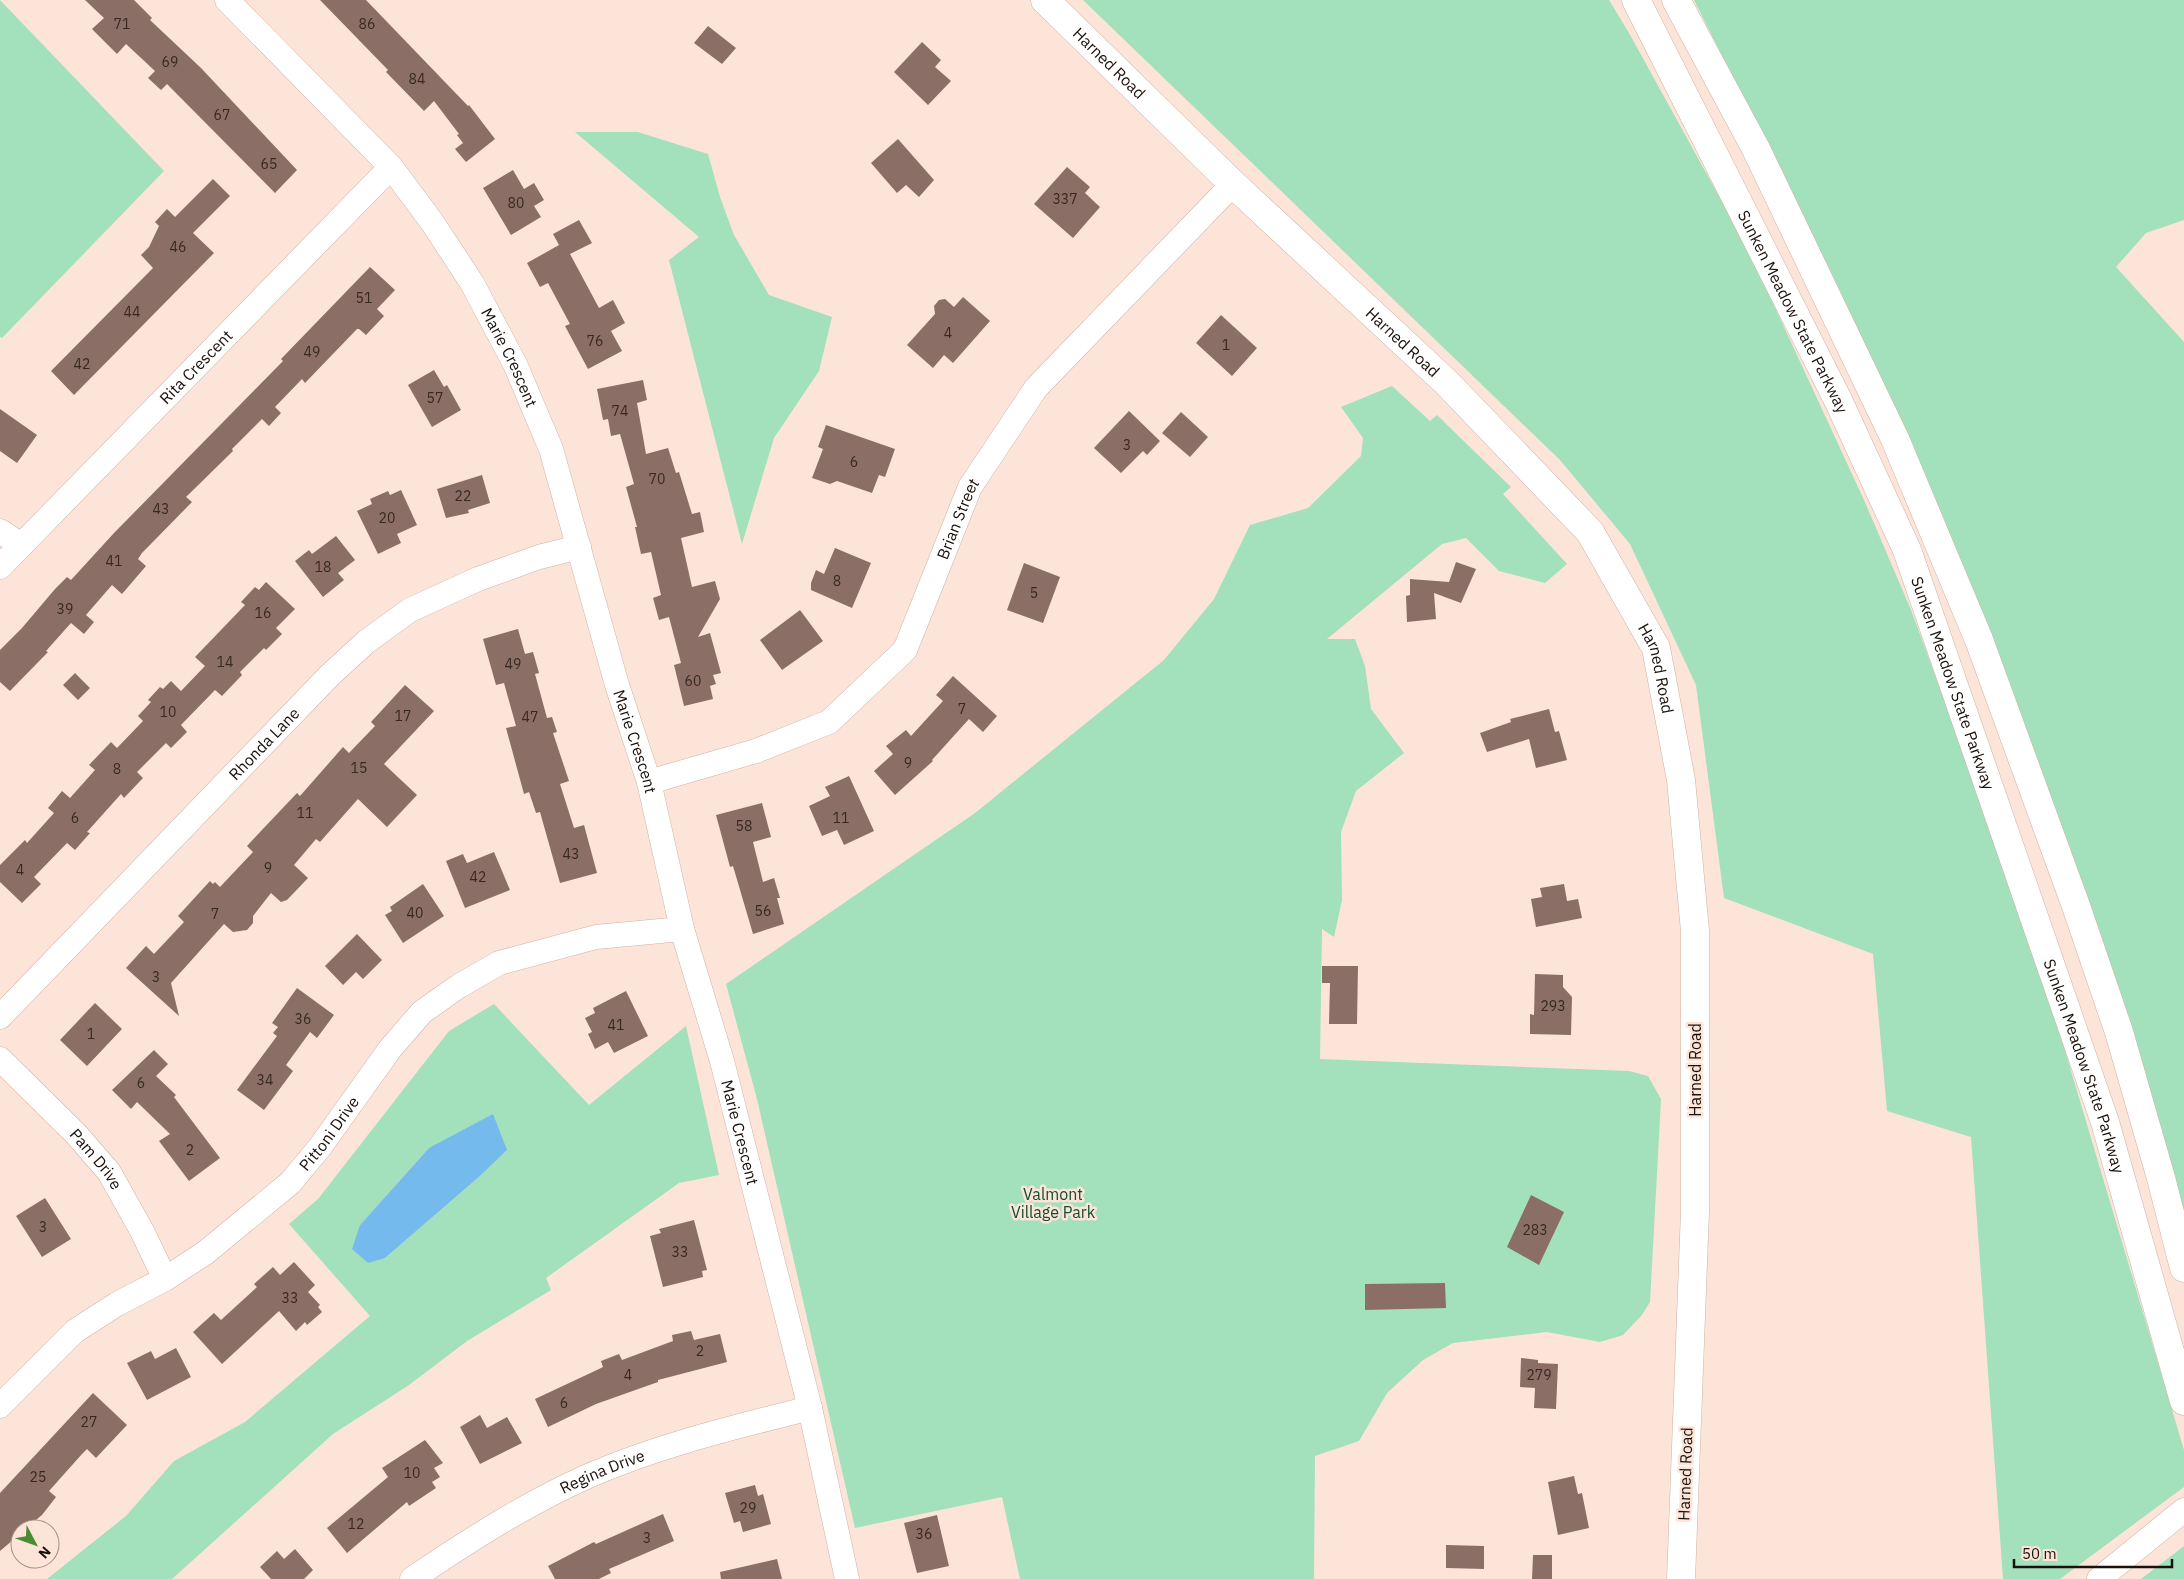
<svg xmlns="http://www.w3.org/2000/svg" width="2184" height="1579" viewBox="0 0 2184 1579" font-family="'IBM Plex Sans',sans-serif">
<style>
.green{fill:#a3e0bc;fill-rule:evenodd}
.water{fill:#74baed}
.building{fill:#8b6f66}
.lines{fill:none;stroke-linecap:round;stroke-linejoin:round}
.minor-casing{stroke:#d0b3a5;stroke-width:25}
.major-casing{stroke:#d0b3a5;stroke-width:29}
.highway-casing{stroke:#d0b3a5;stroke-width:29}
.minor{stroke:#fff;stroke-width:24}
.major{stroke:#fff;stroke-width:28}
.highway{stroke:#fff;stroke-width:28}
.labels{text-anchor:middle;stroke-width:5;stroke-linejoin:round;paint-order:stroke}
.number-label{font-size:14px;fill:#372822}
.street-label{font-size:16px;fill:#1b110c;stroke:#fce4d9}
.park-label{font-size:16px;fill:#0e4d31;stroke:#fce4d9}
</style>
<rect width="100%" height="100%" fill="#fce4d9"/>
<!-- green -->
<path class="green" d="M0,0L164,171L2,338L0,337Z
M1083,0H1609L1629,33L1748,249L1864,500L1911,610L2029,930L2184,1450V1487L2060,1579H2003L1971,1137L1887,1111L1873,954L1724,898L1696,685L1630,544L1560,460Z
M1694,0H2184V220L2146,233L2116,267L2184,342V1218L1929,494L1828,266Z
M575,132H638L708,154L720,197L734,235L769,295L832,317L819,371L774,438L742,544L669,260L699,237Z
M1392,386L1430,421L1437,415L1511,487L1503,494L1567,564L1545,583L1499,571L1466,538L1442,544L1327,639H1355L1365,666L1371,709L1404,753L1356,791L1341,832L1342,900L1334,937L1322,929L1320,1059L1629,1071L1648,1076L1661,1099L1650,1302L1642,1315L1623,1335L1600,1342L1547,1332L1453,1343L1423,1360L1387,1393L1359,1441L1315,1456L1314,1579H1020L1002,1497L855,1528L757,1099L726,984L975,813L1164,660L1214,599L1250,525L1308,508L1361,456L1363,438L1341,407Z
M494,1004L589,1105L686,1026L719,1175L679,1183L546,1278L551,1290L467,1341L409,1385L333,1434L172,1579H47L126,1516L174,1461L245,1422L370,1316L289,1224L318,1199L449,1031ZM429,1148L507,1150L480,1176L385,1258L360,1225Z
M2184,1546V1579H2141Z"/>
<!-- water -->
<path class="water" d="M493,1114L507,1150L480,1176L385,1258L368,1263L352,1249L360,1225L429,1148Z"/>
<!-- building -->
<path class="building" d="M85,0H134L152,18L150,20L201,68L297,170L275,193L167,84L161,90L148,78L155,71L126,44L117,54L92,29L104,18Z
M320,0H366L468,106L469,105L495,139L466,162L455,149L463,143L457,135L459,134L434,101L424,111L386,72L388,70Z
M708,26L736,48L722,64L694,43Z
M922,42L941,60L935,67L951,81L928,105L894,72Z
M898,139L934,180L919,197L906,185L897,193L871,163Z
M1067,167L1090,187L1085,193L1100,207L1073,238L1034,204Z
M513,170L524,189L534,183L544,200L534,206L541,217L511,235L483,188Z
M213,179L230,196L193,233L214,253L74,395L51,371L153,268L141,255L149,247L159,226L155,222L167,209L175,217Z
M579,220L592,243L570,254L599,308L613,300L625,323L611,331L622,351L588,369L565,326L570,324L548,283L540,287L527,263L559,245L553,234Z
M370,267L395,290L377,309L384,316L366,335L359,329H357L305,383L302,379L275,407L281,413L269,426L262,419L232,449L233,451L186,497L192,502L142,553L138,559L146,566L122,594L112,585L86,615L94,622L84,634L71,623L46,651L48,652L10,691L0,682V650L22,628L55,589L67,577L71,580L114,533L283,361L281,359Z
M963,297L990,321L953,363L944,355L933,368L907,345L935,314L934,306L939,300L945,299L954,307Z
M1221,315L1257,348L1232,376L1196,343Z
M434,370L444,387L447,385L461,410L432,427L408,385Z
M643,380L647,400L637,403L646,454L668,448L676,473L679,472L692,514L700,512L704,532L681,538L692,587L715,581L720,599L698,637L710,633L721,673L713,675L716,684L710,686L713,699L684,706L674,665L681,663L669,617L659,620L653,598L661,595L651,552L641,554L635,527H637L626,487L634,484L620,434L611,436L608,419L603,420L597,389Z
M0,409L37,435L17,463L0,451Z
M1129,411L1160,441L1147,455L1143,451L1121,473L1094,448Z
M1181,412L1208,437L1190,457L1162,433Z
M826,425L895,449L885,477L879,475L872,493L837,481L830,484L812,478L823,449L818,447Z
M482,475L490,503L468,510L469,513L446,518L437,489Z
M401,490L417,525L397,534L401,543L378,554L357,511L372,504L370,499L388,491L390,495Z
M336,536L355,560L338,573L344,580L323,597L295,561L309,550L312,554Z
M835,548L871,563L852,608L811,590V583L816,570L824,574Z
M1456,562L1476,569L1461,603L1434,593L1436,619L1407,622L1406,596L1410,595V579L1449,582Z
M1024,563L1060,577L1043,623L1007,610Z
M266,582L295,609L276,628L282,634L266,650L264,648L240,672L242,675L222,696L215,690L181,725L187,732L171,748L166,743L137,772L143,778L124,798L121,794L87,832L90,833L75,850L67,843L34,877L41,884L22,903L0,882V865L25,840L27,843L54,813L48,808L62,791L70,798L95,770L89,765L111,742L117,748L143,721L138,716L151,702L148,700L160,687L163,689L171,681L181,691L205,666L195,657L245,605L241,602L255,587L259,590Z
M800,610L823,641L782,670L760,640Z
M518,629L525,654L533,652L539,673L535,674L547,718L552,717L557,732L553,733L569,781L560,784L574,828L584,825L597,873L560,883L540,812L536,813L529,792L524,794L506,728L516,726L504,683L496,685L483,639Z
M75,673L90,688L78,700L63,685Z
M953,676L997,716L983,732L969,719L932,760L933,761L895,795L874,771L893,754L886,746L906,730L911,736L943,701L936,695Z
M405,685L434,711L384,764L417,795L387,827L358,799L320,842L316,839L294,865L308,878L287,900L281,902L271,893L253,916V923L247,930L233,932L224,924L171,983L179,1016L126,968L146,946L154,954L184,922L178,916L210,881L213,884L215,882L220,887L253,852L247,846L261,831L297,793L300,796L343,747L349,753L375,726L371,722Z
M1549,709L1555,732L1559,731L1567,760L1536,768L1529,739L1487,752L1480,733L1511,722L1510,719Z
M849,776L874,831L844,845L837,830L822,836L809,806L830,796L825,787Z
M762,803L771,837L753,842L763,882L774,878L780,898H777L784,924L753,934L733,866L730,867L716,815Z
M494,852L510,890L465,908L446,861L463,854L467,863Z
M423,884L444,916L403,943L385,915L392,911L390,907Z
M1564,884L1567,901L1578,899L1582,918L1536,927L1531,899L1542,897L1540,888Z
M357,934L382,960L363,979L356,972L343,985L325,966Z
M1322,966H1358L1357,1024H1329L1330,983H1322Z
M1535,974L1563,975V987L1572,997L1571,1035L1530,1034V1014L1534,1015Z
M297,988L334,1015L317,1038L310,1032L286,1065L293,1071L264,1110L237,1090L277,1036L273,1033L278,1027L272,1023Z
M626,991L648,1036L614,1053L608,1042L595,1049L588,1034L592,1032L585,1018L595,1013L593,1008Z
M95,1003L122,1029L87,1066L60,1040Z
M154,1050L168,1064L156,1076L176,1095L174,1097L220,1158L189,1181L159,1141L170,1134L137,1102L131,1109L112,1090Z
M1531,1195L1564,1212L1539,1265L1507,1247Z
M45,1198L71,1239L42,1257L16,1216Z
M694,1220L707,1270L702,1271L703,1277L663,1287L650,1236L661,1233L659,1229Z
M294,1262L315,1285L308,1292L320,1305L318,1307L322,1312L307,1325L305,1322L296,1331L279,1311L222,1364L193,1332L214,1313L221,1320L257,1287L254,1284L273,1267L280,1275Z
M1445,1283L1446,1308L1365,1310V1284Z
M691,1331L694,1340L720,1334L727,1362L658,1380V1382L596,1404L548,1427L535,1399L599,1369L603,1367L601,1361L619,1354L622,1360L673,1341L672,1335Z
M176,1348L191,1377L147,1400L127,1363L151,1351L155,1359Z
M1521,1358L1538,1360V1363L1558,1364L1556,1409L1534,1408L1535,1388L1520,1387Z
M93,1393L127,1425L96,1458L87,1449L82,1454L49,1491L56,1497L42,1515L25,1529H20V1534L0,1551V1493Z
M480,1415L487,1428L507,1417L522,1443L480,1464L460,1427Z
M425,1440L443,1463L434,1468L440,1477L432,1482L436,1488L409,1506L407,1502L347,1553L327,1528L388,1477L382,1468Z
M1574,1476L1578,1494L1582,1493L1589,1528L1558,1535L1548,1482Z
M755,1485L758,1496L763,1494L771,1524L743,1532L740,1521L734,1523L725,1493Z
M663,1514L674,1541L609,1569L611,1573L599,1579H555L548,1566L594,1542L596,1544Z
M937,1515L949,1566L917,1573L904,1523Z
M1446,1545L1484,1546V1569L1446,1568Z
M295,1549L313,1570L304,1579H271L260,1567L277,1551L284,1559Z
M1533,1555H1552V1579H1532Z
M777,1559L782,1579H721L720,1572Z"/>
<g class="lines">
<!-- minor casing -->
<g class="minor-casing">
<g id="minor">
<path id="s1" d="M227,0L391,167L432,222L472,283L515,364L551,449L617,685L649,782L682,929L722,1061L810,1408L847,1579"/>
<path d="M0,531L21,545"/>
<path id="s2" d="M0,567L391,167"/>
<path id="s3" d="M649,782L756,751L829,722L905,650L970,487L1036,388L1233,184"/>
<path id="s4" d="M0,1017L330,675L366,642L410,610L478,579L539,557L579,547"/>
<path id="s5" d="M0,1059L76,1134L109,1172L142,1231L165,1279"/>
<path id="s6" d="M0,1406L75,1331L117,1304L165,1279L205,1253L290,1183L320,1147L390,1049L422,1012L459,986L499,963L596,937L682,929"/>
<path id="s7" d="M412,1579C468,1541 524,1505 586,1477C656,1446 735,1427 810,1408"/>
<path d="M2099,1579L2184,1510"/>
</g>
</g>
<!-- major casing -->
<g class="major-casing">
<g id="major">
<path id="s8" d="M1045,0L1233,184L1446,382L1590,532L1656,648L1681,780L1695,931V1211L1681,1579"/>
</g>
</g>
<!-- highway casing -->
<g class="highway-casing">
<g id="highway">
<path id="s9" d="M1636,0L1838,400L1907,550L2105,1122L2184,1401"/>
<path d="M1676,0L1756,149L1895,439L1979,640L2076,906L2119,1032L2161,1178L2184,1268"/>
</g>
</g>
<!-- minor -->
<use href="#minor" class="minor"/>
<!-- major -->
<use href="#major" class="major"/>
<!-- highway -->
<use href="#highway" class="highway"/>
</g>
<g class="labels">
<!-- number labels -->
<g class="number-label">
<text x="122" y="29">71</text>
<text x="367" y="29">86</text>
<text x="170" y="67">69</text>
<text x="417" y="84">84</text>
<text x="222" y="120">67</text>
<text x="269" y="169">65</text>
<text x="1065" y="204">337</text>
<text x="516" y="208">80</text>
<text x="178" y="252">46</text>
<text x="364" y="303">51</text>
<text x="132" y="317">44</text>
<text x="948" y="338">4</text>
<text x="595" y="346">76</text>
<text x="1226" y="350">1</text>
<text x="312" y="357">49</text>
<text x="82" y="369">42</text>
<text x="435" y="403">57</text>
<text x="620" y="416">74</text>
<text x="1127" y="450">3</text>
<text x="854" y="467">6</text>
<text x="657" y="484">70</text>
<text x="463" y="501">22</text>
<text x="161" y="514">43</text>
<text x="387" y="523">20</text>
<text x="114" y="566">41</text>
<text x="323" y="572">18</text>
<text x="837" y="586">8</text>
<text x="1034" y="598">5</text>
<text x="65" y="614">39</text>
<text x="263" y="618">16</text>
<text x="225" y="667">14</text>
<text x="513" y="669">49</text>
<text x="693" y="686">60</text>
<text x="962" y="714">7</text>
<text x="168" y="717">10</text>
<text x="403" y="721">17</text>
<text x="530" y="722">47</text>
<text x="908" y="768">9</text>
<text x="359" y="773">15</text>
<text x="117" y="774">8</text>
<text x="305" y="818">11</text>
<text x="75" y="823">6</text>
<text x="841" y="823">11</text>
<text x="744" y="831">58</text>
<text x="571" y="859">43</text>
<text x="268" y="873">9</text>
<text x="20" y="875">4</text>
<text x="478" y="882">42</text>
<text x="763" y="916">56</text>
<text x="415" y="918">40</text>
<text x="215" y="919">7</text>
<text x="156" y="982">3</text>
<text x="1553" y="1011">293</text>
<text x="303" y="1024">36</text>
<text x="616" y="1030">41</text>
<text x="91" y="1039">1</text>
<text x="265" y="1085">34</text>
<text x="141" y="1088">6</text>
<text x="190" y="1155">2</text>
<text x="43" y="1232">3</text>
<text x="1535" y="1235">283</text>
<text x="680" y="1257">33</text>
<text x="290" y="1303">33</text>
<text x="700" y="1356">2</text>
<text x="628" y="1380">4</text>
<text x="1539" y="1380">279</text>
<text x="564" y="1408">6</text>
<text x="89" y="1427">27</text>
<text x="412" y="1478">10</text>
<text x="38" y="1482">25</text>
<text x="748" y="1513">29</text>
<text x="356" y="1529">12</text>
<text x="924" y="1539">36</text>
<text x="647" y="1543">3</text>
</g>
<!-- street labels -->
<g class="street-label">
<text dy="6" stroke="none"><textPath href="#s8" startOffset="90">Harned Road</textPath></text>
<text dy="6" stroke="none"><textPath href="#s9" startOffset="349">Sunken Meadow State Parkway</textPath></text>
<text dy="6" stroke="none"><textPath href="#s8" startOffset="495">Harned Road</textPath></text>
<text dy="6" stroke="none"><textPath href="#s1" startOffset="459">Marie Crescent</textPath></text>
<text dy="6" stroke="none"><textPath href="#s2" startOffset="280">Rita Crescent</textPath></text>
<text dy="6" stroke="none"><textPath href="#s3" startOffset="436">Brian Street</textPath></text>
<text dy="6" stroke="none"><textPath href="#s8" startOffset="915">Harned Road</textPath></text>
<text dy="6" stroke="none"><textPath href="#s9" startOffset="754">Sunken Meadow State Parkway</textPath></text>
<text dy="6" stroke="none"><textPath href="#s1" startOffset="864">Marie Crescent</textPath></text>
<text dy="6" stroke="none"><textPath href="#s4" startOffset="380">Rhonda Lane</textPath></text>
<text dy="6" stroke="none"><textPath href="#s9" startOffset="1159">Sunken Meadow State Parkway</textPath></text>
<text transform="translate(1695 1070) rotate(-90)" y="6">Harned Road</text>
<text dy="6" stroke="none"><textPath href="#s6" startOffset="431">Pittoni Drive</textPath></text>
<text dy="6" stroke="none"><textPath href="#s1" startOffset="1269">Marie Crescent</textPath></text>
<text dy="6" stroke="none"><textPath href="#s5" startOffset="139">Pam Drive</textPath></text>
<text dy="6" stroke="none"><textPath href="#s7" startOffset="219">Regina Drive</textPath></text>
<text transform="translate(1685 1474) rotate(-88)" y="6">Harned Road</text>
</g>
<!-- park labels -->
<g class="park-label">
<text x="1053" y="1200">Valmont<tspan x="1053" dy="18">Village Park</tspan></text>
</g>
</g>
<!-- north arrow -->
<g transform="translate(35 1544) rotate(131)"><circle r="24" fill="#fce4d9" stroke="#a29087"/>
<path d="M0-4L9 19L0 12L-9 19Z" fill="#4a8c2f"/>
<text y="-8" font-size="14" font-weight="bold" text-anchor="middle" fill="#1b110c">N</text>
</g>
<!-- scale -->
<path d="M2014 1559v8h158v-8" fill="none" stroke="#1b110c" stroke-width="2.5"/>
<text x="2022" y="1559" font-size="15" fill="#1b110c" stroke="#fce4d9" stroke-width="4" paint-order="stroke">50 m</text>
</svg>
